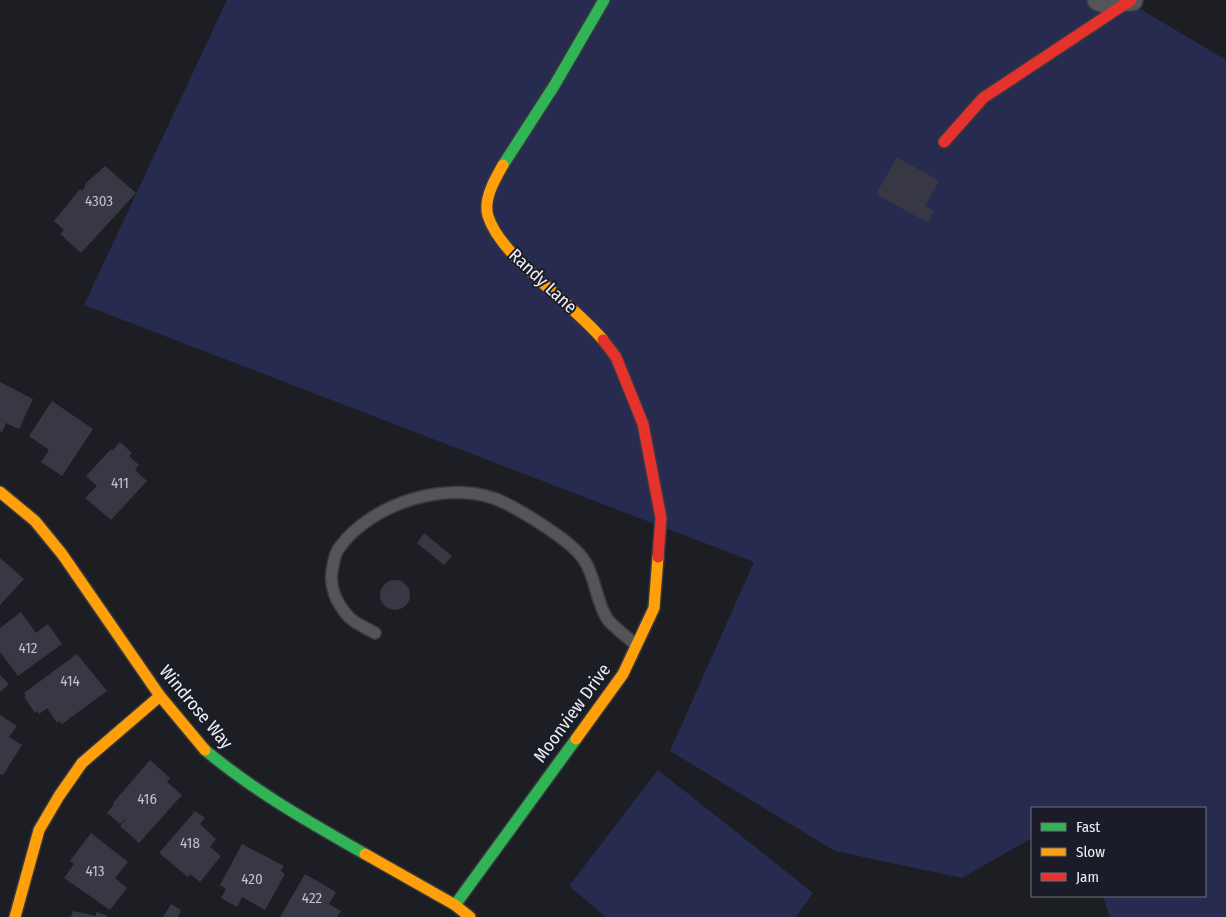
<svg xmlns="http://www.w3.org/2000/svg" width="1226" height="917" viewBox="0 0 1226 917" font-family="'Fira Sans Condensed',sans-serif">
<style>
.green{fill:#272b50}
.building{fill:#373844}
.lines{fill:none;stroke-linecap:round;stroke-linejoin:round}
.lane-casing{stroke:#393a3f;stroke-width:14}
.street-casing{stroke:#393a3f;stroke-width:24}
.fast-casing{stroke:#393a3f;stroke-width:14}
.slow-casing{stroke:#393a3f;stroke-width:14}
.jam-casing{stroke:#393a3f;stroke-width:14}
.lane{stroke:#54555a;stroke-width:11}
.street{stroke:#54555a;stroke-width:21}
.fast{stroke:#30b455;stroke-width:11}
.slow{stroke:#ff9f0a;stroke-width:11}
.jam{stroke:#e5322d;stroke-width:11}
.labels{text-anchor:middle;stroke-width:4;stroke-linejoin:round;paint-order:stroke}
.number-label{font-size:15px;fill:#c0c1ca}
.street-label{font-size:18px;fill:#edeff7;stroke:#1a1c27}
</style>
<rect width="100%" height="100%" fill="#1d1e24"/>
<!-- green -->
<path class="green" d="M227,0H1125L1226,60V917H1110L1103,896H1205V808H1032V838L962,878L835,851L670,751L754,562L84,305Z
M658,770L813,893L796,917H606L569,886Z"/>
<!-- building -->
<path class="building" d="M897,157L939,181L925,206L934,211L928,223L876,194Z
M105,166L136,193L81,253L60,234L64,230L54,221L80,189L82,191L86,185L85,184Z
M0,382L33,399L19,429L6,423L2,432L0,431Z
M52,401L93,429L62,476L41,462L49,450L29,436Z
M120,442L132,453L129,456L139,465L135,470L147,481L111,520L85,498L97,486L86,476L111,449L112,451Z
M424,533L452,556L444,565L417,543Z
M0,558L24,579L0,605Z
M380 595a15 15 0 1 1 30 0a15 15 0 1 1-30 0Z
M21,612L36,633L48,624L62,644L18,676L0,652V628Z
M77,654L107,691L62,724L59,721L57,723L47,708L39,714L37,711L35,713L24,697L26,696L24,693Z
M0,675L9,684L0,692Z
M0,715L17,726L9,737L22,745L3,775L0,774Z
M150,760L170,778L167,782L182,795L139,843L120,826L128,817L120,824L107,813L114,804L113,803Z
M195,811L205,818L200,824L216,839L210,847L221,856L200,882L190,874L188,877L159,853Z
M91,833L128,862L115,878L127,888L110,910L64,878L74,864L70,861Z
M242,844L284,866L281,871L285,874L265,910L242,897L237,907L221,898L226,889L220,885Z
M305,874L336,892L329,904L341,911L337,917H280Z
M171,904L181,910L178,917H163Z
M73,911L96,916V912L107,915V917H71Z"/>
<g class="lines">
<!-- lane casing -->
<g class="lane-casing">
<path id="lane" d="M375,633C367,628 355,624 349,617C336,603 328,585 333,566C334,560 335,553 339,548C372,502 453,477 505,503C525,513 573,542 584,560C596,577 596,603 608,620C616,629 627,637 636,645"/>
</g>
<!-- street casing -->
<g class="street-casing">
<path id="street" d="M1098,0L1104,2L1132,0"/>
</g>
<!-- fast casing -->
<g class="fast-casing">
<path id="fast" d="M503,165L554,86L604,0
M205,750C254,791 309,822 365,854
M455,905L576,739"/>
</g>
<!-- slow casing -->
<g class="slow-casing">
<path id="slow" d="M503,165C495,179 483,199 488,216C501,258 573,303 603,340
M0,492L35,521L62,554L160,696L205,750
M576,739L623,674L654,608L658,557
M365,854L455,905L470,917
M15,917L39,830L59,796L82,763L160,696"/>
</g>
<!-- jam casing -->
<g class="jam-casing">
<path id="jam" d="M944,142L983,98L1131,0
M603,340L616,357L643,424L661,518L658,557"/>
</g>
<!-- lane -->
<use href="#lane" class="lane"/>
<!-- street -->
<use href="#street" class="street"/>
<!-- fast -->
<use href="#fast" class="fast"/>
<!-- slow -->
<use href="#slow" class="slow"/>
<!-- jam -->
<use href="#jam" class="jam"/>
</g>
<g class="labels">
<!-- number labels -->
<g class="number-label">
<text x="99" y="206">4303</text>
<text x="120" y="488">411</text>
<text x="28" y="653">412</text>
<text x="70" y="686">414</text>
<text x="147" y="804">416</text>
<text x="190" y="848">418</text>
<text x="95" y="876">413</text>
<text x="252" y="884">420</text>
<text x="312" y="903">422</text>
</g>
<!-- street labels -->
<g class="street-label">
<text transform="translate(543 281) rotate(43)" y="6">Randy Lane</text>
<text transform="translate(196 707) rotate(50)" y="6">Windrose Way</text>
<text transform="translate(572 713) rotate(-54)" y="6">Moonview Drive</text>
</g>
</g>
<!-- legend -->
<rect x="1031" y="807" width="175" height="90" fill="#1a1c27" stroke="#6e707a"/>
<rect x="1041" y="823" width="25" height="8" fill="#30b455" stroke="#6e707a"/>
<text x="1076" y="832" font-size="15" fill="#edeff7">Fast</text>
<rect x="1041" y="848" width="25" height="8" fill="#ff9f0a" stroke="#6e707a"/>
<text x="1076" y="857" font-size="15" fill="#edeff7">Slow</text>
<rect x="1041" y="873" width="25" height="8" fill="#e5322d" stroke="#6e707a"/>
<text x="1076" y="882" font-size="15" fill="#edeff7">Jam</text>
</svg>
